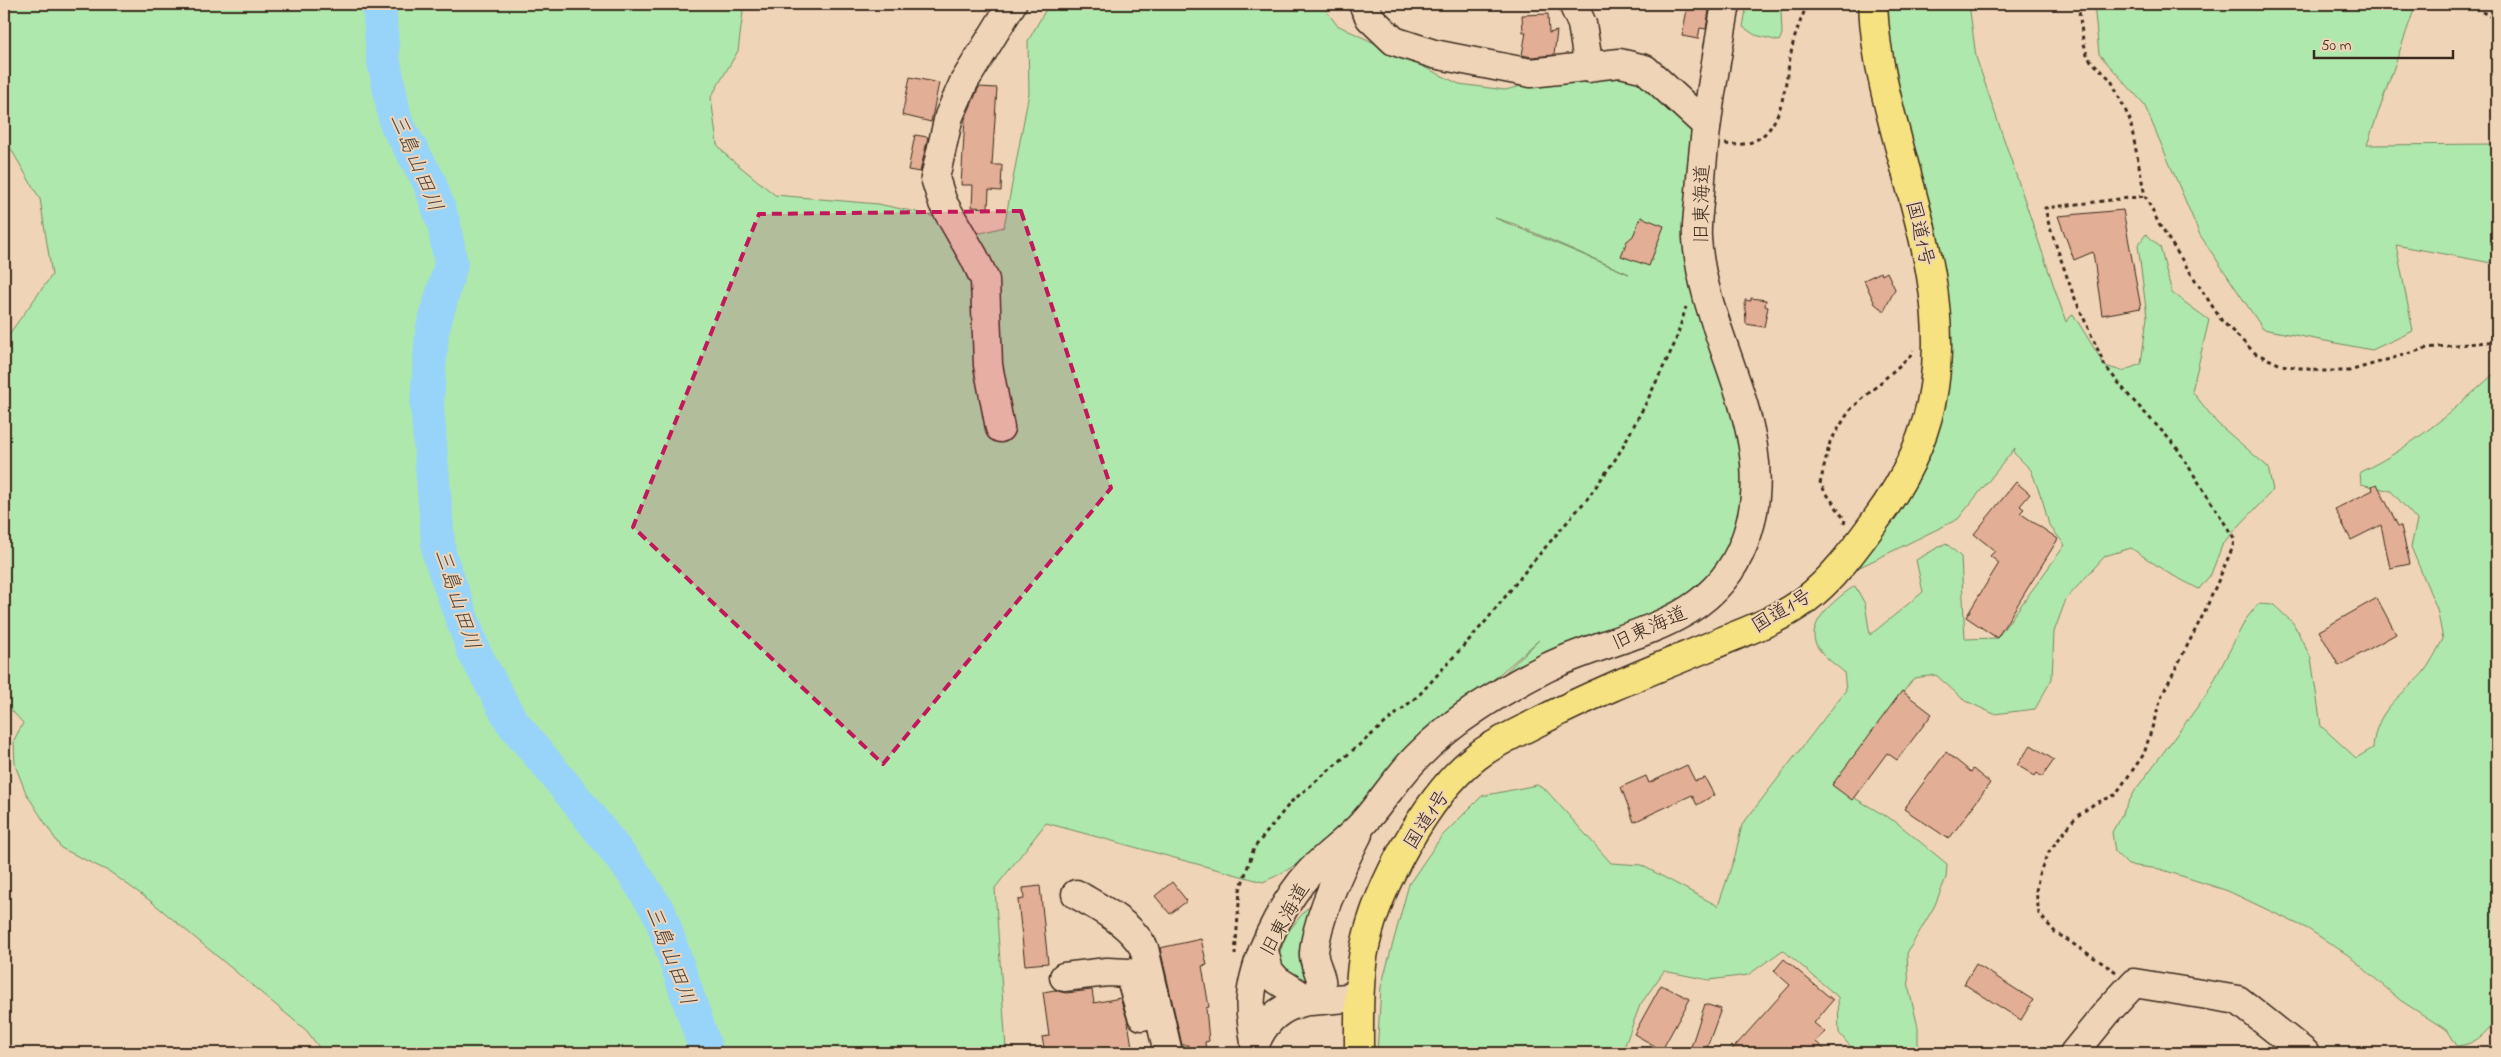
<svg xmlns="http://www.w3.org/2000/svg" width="2501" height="1057" viewBox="0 0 2501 1057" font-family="'Indie Flower','Klee One',sans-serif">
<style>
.green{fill:#aee8ac;stroke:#748965;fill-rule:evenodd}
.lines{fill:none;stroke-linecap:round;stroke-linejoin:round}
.river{stroke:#98d4f9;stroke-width:34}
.building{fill:#e2ae95;stroke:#3b2a1e}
.minor-casing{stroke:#3b2a1e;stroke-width:31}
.highway-casing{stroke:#3b2a1e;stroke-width:31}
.path{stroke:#3b2a1e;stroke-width:3;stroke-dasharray:4 4;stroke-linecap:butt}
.minor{stroke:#f0d4b7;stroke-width:28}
.highway{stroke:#f7e281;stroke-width:28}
.marked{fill:#c2185b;fill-opacity:0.2;stroke:#c2185b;stroke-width:4;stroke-dasharray:10 6;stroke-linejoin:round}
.labels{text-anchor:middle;stroke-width:4;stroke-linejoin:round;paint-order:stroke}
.street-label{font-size:20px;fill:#3b2a1e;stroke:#f0d4b7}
.water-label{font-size:21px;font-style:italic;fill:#49443f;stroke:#f0d4b7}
</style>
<rect width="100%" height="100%" fill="#f0d4b7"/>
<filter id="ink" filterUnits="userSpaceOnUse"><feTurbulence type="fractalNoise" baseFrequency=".02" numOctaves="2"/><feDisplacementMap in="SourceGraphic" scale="10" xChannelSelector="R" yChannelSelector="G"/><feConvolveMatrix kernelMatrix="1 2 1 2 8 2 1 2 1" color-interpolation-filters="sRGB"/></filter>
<g filter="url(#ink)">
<!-- green -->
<path class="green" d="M4,4H739L743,12L738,51L711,97L717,144L726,155L775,195L878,204L925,214L981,233L1004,227L1029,93L1028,41L1049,4H1321L1337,25L1459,84L1505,90L1620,63L1703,141L1702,264L1729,360L1748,496L1726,558L1658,621L1474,703L1539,640C1502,673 1463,704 1427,738C1375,788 1331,854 1263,882L1046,823L995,888L1006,1049L1009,1053H323L307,1031L152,902L110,872L61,848L26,793L15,765L14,740L23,723L4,702V341L52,275L40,199L4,137ZM1495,218L1514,224L1629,274Z
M1747,4H1788L1781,11L1782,34L1779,41L1755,35L1743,27Z
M1877,4H1969L1976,57L2066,322L2073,314L2105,366L2122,371L2141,364L2147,317L2138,245L2146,234L2160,247L2172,293L2209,320L2192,391L2217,423L2268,467L2273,490L2223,543L2211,574L2199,589L2168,573L2131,548L2105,556L2066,599L2054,632L2052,679L2035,709L1994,714L1964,700L1936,675L1914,678L1832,785L1896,822L1947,864L1946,878L1934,907L1907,953L1909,990L1918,1027V1053H1856L1839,1033L1838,997L1783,950L1748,975L1709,980L1664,971L1640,1005L1622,1053H1377L1381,987L1409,884L1441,837L1482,796L1537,785L1546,790L1611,863L1641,865L1718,906L1735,856L1742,825L1846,690L1844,672C1835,664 1819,654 1815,642C1808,620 1839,596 1855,586L1865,604L1870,635L1923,592L1916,560L1946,543L1961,557L1965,639L1997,638L2065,545L2049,525L2043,502L2031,470L2014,453L2015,448L1958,519L1860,567L1935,416L1942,369Z
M2094,4H2416L2367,145L2497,144V264L2396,245L2413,331L2372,350L2263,329L2200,235L2144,104L2099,54Z
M2497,373V1019C2484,1034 2477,1044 2457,1046L2448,1031L2400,1000L2348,955L2308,929L2228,891L2160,869L2128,865L2115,852L2112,832L2136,789L2207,694L2246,619L2258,604L2274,605L2293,623L2311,658L2321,726L2356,758L2373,748C2376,709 2399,699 2423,673C2431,663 2437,650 2443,639L2437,609L2411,547L2417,520L2391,491L2361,484L2360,472C2412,448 2452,411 2494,374Z
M1307,908L1310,911C1298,936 1301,951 1310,976L1304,982L1288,977L1278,957L1287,933Z"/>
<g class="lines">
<!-- river -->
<path class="river" d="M379,4L383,57L396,123L429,181L444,224L451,264L432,332L429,371L427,405L439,554L474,652L512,722L574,797L635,875L660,914L707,1053"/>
</g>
<!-- building -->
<path class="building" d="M1688,4H1710L1706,29L1700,28L1698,39L1682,36Z
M1548,14L1549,33L1557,31L1554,55L1532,57L1522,55L1526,32H1523L1522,15Z
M910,77L939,83L931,122L902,115Z
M979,87L997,88L992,165H1002L1001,191L989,190L988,208L972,207L973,185H961L965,119Z
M915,135L928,137L920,172L908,170Z
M2123,210L2141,308L2102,315L2093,252L2074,260L2058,216Z
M1641,217L1664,226L1649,266L1621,256L1627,241L1633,236Z
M1881,272L1882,275L1887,272L1895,289L1884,311L1875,304L1864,280Z
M1751,298L1766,300L1765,306L1768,307L1764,327L1746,324L1745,300L1751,301Z
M2016,482L2030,494L2020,506L2024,509L2020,513L2058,539L1997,638L1966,617L1999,563L1990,556L1995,551L1974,534Z
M2377,484L2398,526H2401L2410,564L2390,568L2381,525L2351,540L2335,509L2373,490L2372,486Z
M2377,598L2396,634L2339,666L2319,631Z
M1902,691L1932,714L1897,760L1887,753L1852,800L1832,785Z
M2031,745L2054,760L2042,777L2037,773L2035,776L2017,765Z
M1946,752L1971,772L1973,769L1990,783L1949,839L1904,809Z
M1687,765L1695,781L1705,778L1714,795L1697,805L1692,795L1634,822L1621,787L1646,776L1649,783Z
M1172,882L1187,901L1170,914L1155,896Z
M1040,886L1048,963L1025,965L1018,900L1024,899L1023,888Z
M1201,939L1207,965L1202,966L1209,1007L1206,1008L1209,1041L1205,1042L1206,1053H1189L1188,1045H1182L1160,948Z
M1784,959L1833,1000L1814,1023L1825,1032L1816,1042L1829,1053H1729L1790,985L1774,971Z
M1976,964L2033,1000L2021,1020L1964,984Z
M1661,985L1690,999L1662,1050L1634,1034Z
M1055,990L1066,993L1092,990L1094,1003L1120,998L1128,1022L1133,1053H1045L1042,1037L1049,1036L1043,992Z
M1705,1004L1721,1009L1705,1053H1689Z"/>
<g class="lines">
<!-- minor casing -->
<g class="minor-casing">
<path id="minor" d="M1363,4L1370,18L1394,41L1434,54L1531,73L1620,63L1645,69L1706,125
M1573,4L1582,24L1589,68
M1000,428L988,365L985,280L974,257L943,203L935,178L949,116L964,82L1012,4
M1076,894C1101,909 1129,922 1144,948L1168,1053
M1264,951L1269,971L1277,980L1310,1001L1359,997
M1064,977L1107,972L1129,973L1142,1016
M1256,1042C1263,1025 1275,1012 1293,1005C1303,1001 1313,1002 1319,992C1327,980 1312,964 1314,952C1317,917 1342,865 1358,834
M1255,1053C1256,1042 1253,1032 1252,1021C1249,1006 1251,990 1255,975C1263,942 1287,897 1310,872C1327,854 1347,841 1363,823C1382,802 1397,777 1417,757C1454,719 1499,692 1546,668C1618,632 1710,631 1744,543C1786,437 1703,341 1697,238C1696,223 1699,207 1700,192C1704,128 1715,67 1726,4
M2074,1053L2108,1011L2134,983L2238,1000L2305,1053"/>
</g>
<!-- highway casing -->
<g class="highway-casing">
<path id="highway" d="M1359,1053C1359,1018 1358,981 1365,946C1378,886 1427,795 1476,757C1495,742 1519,732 1540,721C1596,692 1655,669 1713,645C1743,632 1777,621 1804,601C1832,580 1854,550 1875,521C1904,482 1927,436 1934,387C1953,255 1878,134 1873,4"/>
</g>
<!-- path -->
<path class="path" d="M2078,4L2083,40L2088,58L2111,80L2130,120L2145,196L2160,226L2222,321L2255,353L2281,365L2321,371H2349L2427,348L2497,341
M2468,4L2497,20
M1725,144C1785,152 1783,88 1792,48C1795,33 1802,18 1807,4
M1844,524L1845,520L1820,484L1830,442L1850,410L1910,356L1913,350
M1235,955L1240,890L1254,848L1291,802L1420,694L1486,621L1531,564L1587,499L1617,457L1646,403L1675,343L1686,307
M2116,972L2055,932L2039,914L2036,891L2039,874L2048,853L2076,817L2094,804L2115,795L2144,754L2162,695L2204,613L2233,547L2234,538L2175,445L2130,397L2105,366L2073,294L2049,225L2045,208L2145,196
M2496,1053L2497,1052"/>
<!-- minor -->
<use href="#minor" class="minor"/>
<!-- highway -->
<use href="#highway" class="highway"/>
</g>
</g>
<!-- marked area -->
<path class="marked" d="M1021,211L1111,488L883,764L633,527L759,214Z"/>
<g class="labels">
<!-- street labels -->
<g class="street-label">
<text transform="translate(1701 204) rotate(-89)" y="7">旧東海道</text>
<text transform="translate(1921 233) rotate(77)" y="7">国道1号</text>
<text transform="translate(1781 610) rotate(-31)" y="7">国道1号</text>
<text transform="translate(1649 627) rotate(-24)" y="7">旧東海道</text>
<text transform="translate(1426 819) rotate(-57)" y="7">国道1号</text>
<text transform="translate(1284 919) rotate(-61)" y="7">旧東海道</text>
</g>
<!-- water labels -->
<g class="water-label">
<text transform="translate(417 162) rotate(67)" y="7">三島山田川</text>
<text transform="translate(458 599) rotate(72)" y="7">三島山田川</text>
<text transform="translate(671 955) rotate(69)" y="7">三島山田川</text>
</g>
</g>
<!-- margin -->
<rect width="2501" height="1057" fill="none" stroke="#f0d4b7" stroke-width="20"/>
<rect x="10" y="10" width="2481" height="1037" fill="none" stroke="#3b2a1e" stroke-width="2" filter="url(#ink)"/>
<!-- scale -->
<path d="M2314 50v8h139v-8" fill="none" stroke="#3b2a1e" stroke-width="2.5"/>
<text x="2321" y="50" font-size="15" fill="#3b2a1e" stroke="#f0d4b7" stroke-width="4" paint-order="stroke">50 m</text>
</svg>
